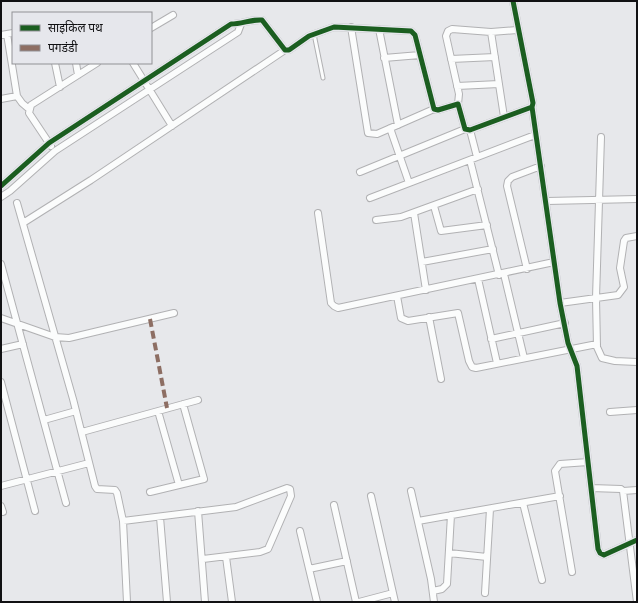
<svg xmlns="http://www.w3.org/2000/svg" width="638" height="603" viewBox="0 0 638 603" font-family="Cabin,'Noto Sans Devanagari',sans-serif">
<style>
.lines{fill:none;stroke-linecap:round;stroke-linejoin:round}
.lane-casing{stroke:#b1b1b3;stroke-width:5}
.street-casing{stroke:#b1b1b3;stroke-width:8}
.lane{stroke:#fbfcfc;stroke-width:3}
.street{stroke:#fbfcfc;stroke-width:6}
.quiet{stroke:#8d6e63;stroke-width:4;stroke-dasharray:8 4;stroke-linecap:butt}
.cycleway-casing{stroke:#e6e7ec;stroke-width:8}
.cycleway{stroke:#1b5e20;stroke-width:5}
</style>
<rect width="100%" height="100%" fill="#e7e8eb"/>
<g class="lines">
<!-- lane casing -->
<g class="lane-casing">
<path id="lane" d="M314,34L323,78"/>
</g>
<!-- street casing -->
<g class="street-casing">
<path id="street" d="M351,27L368,133L377,134L434,109
M151,28L173,15
M379,29L398,125
M491,32L504,117
M7,34L17,96L22,103L29,109
M1,35L13,33
M384,58L420,55
M451,59L495,57
M55,63L60,87
M76,63L78,75
M133,63L172,126
M457,86L499,84
M1,99L17,96
M458,104L459,94L446,36L448,31L452,29L491,32L517,30
M532,107L560,303L568,343L577,366L598,549L600,553L604,555L637,540
M390,128L409,183
M470,130L477,157
M601,137L596,298L597,347L602,358L615,361L637,362
M51,146L29,113L31,105L97,63
M470,160L499,275
M360,172L465,129
M1,186L49,143L231,24C242,24 252,19 262,20L285,50H289L309,36L334,27L411,31L415,35L434,109L438,110L458,104L465,129L470,130L532,107L533,103L513,1
M1,197L10,191L55,151L238,32L241,24
M370,198L535,135
M547,201L637,199
M17,203L73,399L95,486L97,489L115,490L117,493L123,521L127,602
M434,206L441,231L487,225
M318,213L331,303L334,306L338,308L554,262
M414,213L426,290
M376,220L401,217L478,189
M23,223L91,180L285,50
M422,262L493,249
M1,264L66,503
M527,269L507,186L508,181L512,177L541,166
M504,274L524,358
M478,279L497,363
M397,296L401,318L408,321L458,313L469,361L472,367L476,368L597,344
M560,303L618,295L624,287L620,268L624,241L626,238L637,236
M429,317L441,379
M1,318L55,337L69,338L174,313
M491,339L565,323
M1,349L23,344
M1,382L35,511
M158,411L179,485
M610,412L637,410
M44,420L76,411
M82,432L198,400
M1,486L89,463
M591,488L621,489L623,491L637,602
M411,491L431,579L434,602
M623,491L637,490
M150,492L204,479L183,404
M371,496L395,602
M523,503L542,580
M334,505L356,602
M1,506L3,512
M198,511L205,602
M160,517L167,602
M123,521L236,507L287,488L290,489L291,496L268,549L260,552L203,559
M418,521L560,496
M300,531L317,602
M449,553L487,557
M226,557L232,602
M309,569L347,561
M572,572L555,471L560,464L588,462
M433,591L442,589L447,584L451,515
M485,593L490,509
M359,602L393,593"/>
</g>
<!-- lane -->
<use href="#lane" class="lane"/>
<!-- street -->
<use href="#street" class="street"/>
<!-- quiet -->
<path class="quiet" d="M150,319L167,408"/>
<!-- cycleway casing -->
<g class="cycleway-casing">
<path id="cycleway" d="M532,107L560,303L568,343L577,366L598,549L600,553L604,555L637,540
M1,186L49,143L231,24C242,24 252,19 262,20L285,50H289L309,36L334,27L411,31L415,35L434,109L438,110L458,104L465,129L470,130L532,107L533,103L513,1"/>
</g>
<!-- cycleway -->
<use href="#cycleway" class="cycleway"/>
</g>
<!-- border -->
<rect width="638" height="603" fill="none" stroke="#111113" stroke-width="4"/>
<!-- legend -->
<rect x="12" y="12" width="140" height="52" fill="#e6e7ec" stroke="#919195"/>
<rect x="20" y="25" width="20" height="6" fill="#1b5e20" stroke="#919195"/>
<text x="48" y="32" font-size="12" fill="#111113">साइकिल पथ</text>
<rect x="20" y="45" width="20" height="6" fill="#8d6e63" stroke="#919195"/>
<text x="48" y="52" font-size="12" fill="#111113">पगडंडी</text>
</svg>
